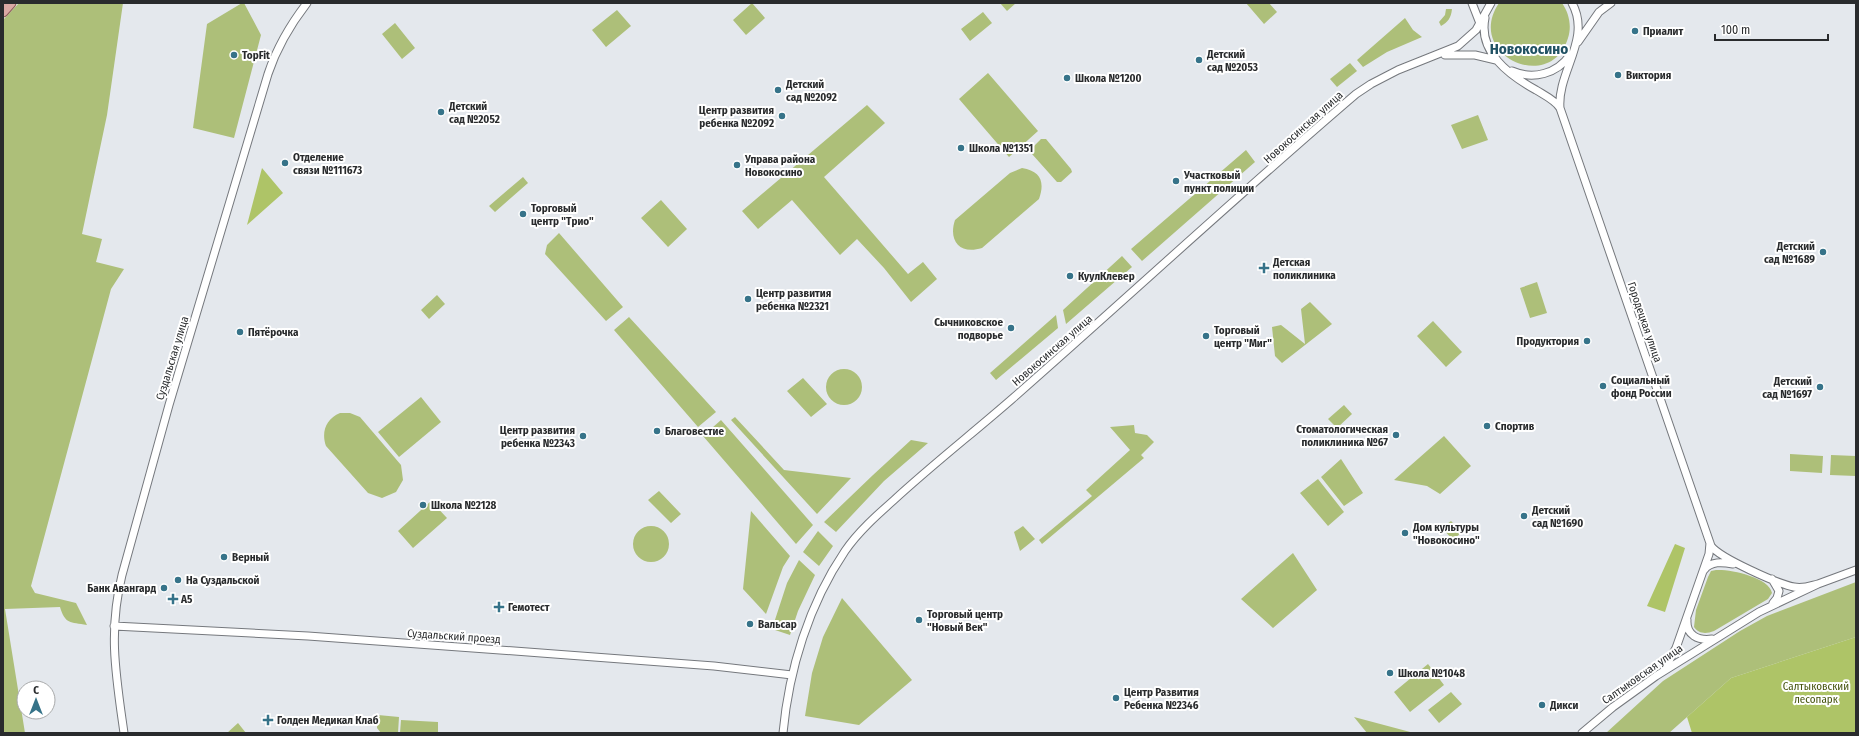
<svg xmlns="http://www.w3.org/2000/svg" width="1859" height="736" viewBox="0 0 1859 736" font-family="'Fira Sans Condensed',sans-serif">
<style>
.green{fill:#adbf79}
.forest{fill:#aec467}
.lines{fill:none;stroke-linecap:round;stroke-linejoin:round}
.minor-casing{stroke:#75787d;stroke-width:9}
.major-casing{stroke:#8c5853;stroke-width:11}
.minor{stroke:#fff;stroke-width:7}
.major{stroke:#daa9a4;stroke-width:9}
.poi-dot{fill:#367389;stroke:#fff;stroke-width:1.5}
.labels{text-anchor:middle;stroke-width:4;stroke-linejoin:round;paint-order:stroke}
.poi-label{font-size:11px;font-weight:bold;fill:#292b2d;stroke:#fff;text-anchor:start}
.street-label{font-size:11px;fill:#292b2d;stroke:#fff}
.park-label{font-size:11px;fill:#45530d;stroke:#fff}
.district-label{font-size:15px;font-weight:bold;fill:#205163;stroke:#fff}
</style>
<rect width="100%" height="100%" fill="#e4e8ed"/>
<!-- green -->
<path class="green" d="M19,3H123L107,115L82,234L102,239L96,262L124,269L111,289L31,586L35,593L76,603L87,625C70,622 65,624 60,607L5,609L25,733H3V20Z
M242,3H244L261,35L234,138L193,128L207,24Z
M752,3L765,18L746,35L733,20Z
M1000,3H1016L1007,11Z
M1246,3H1269L1277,12L1264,24Z
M1499,3H1562C1569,13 1572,26 1568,38C1551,95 1464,55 1499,3Z
M1446,9H1452C1451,18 1448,22 1441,26L1439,22L1445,15Z
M617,10L631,26L606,47L592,30Z
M983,12L992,23L970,41L961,29Z
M1405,18L1413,30L1422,37L1387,52L1363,67L1357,60Z
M395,23L415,48L402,59L382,34Z
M1350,63L1357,71L1337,87L1330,79Z
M988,73L1038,131L1009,157L959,99Z
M867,105L885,123L824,177L908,274L923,262L937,279L911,302L884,268L857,239L840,255L792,200L758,229L742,211Z
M1478,115L1488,140L1462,149L1451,125Z
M1041,139H1046L1071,169L1072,172L1061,182H1057L1032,154V148Z
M1246,150L1255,162L1142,261L1131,249Z
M1022,168C1041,171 1045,182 1039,199L982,248C960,255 948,241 955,220L1010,173Z
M523,177L528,183L495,212L489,206Z
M661,200L687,229L668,247L641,218Z
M559,233L623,307L606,321L545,254L547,245Z
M1122,256L1132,267L1066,324L1063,310Z
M1537,282L1547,313L1530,318L1520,288Z
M437,295L445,304L429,319L421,310Z
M1310,302L1332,324L1282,363L1275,356L1272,327L1281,325L1305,344L1301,309Z
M1056,315L1058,328L996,380L990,373Z
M629,317L716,412L698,427L614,330Z
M1433,321L1462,352L1446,367L1417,336Z
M826 387a18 18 0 1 1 36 0a18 18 0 1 1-36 0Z
M803,378L827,404L811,417L787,391Z
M421,397L441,422L399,457L378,432Z
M1344,405L1352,414L1337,428L1328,419Z
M340,413H350L360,417L401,465L403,480L396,492L382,498L368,493L326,446C321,432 326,419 340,413Z
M735,417L784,470L851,478L817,514L731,420Z
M721,420L813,525L796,544L703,436Z
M1134,425L1135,433L1147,435L1154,442L1141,455L1144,458L1042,544L1039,540L1092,496L1086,490L1130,450L1110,427Z
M1444,436L1471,466L1440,494L1427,486L1394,480Z
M911,440L928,443L884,481L836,532L824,522L873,475Z
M1790,454L1823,456L1822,473L1790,471Z
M1831,455L1856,456V476L1830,475Z
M1341,459L1363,493L1344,506L1321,477Z
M1318,479L1344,512L1328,526L1300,493Z
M659,491L681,514L671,523L648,500Z
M431,501L447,518L413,548L398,531Z
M751,511L790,556L783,567L766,614L743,589Z
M1451,521L1462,532L1453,540L1442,528Z
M1023,526L1035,539L1020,551L1014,532Z
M633 544a18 18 0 1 1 36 0a18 18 0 1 1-36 0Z
M818,531L833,546L819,566L803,552Z
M1293,553L1317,590L1273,628L1241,599Z
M799,560L815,575L798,611L790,635L772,629L787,583Z
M1716,570C1730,569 1769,577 1772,593L1768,599L1714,631C1706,634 1699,634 1694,627L1696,610L1708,577L1711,571Z
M1856,582V637L1731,678L1669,733H1606L1663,681L1740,631L1767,616Z
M842,598L912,680L859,725L805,716L812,673L823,637Z
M1428,664L1444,685L1410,712L1394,692Z
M1451,692L1462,704L1439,723L1428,710Z
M378,715L399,717L398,733H381L377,728Z
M1354,717L1414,733H1367Z
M401,720L438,722V733H400Z
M238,723L246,733H227Z"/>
<!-- forest -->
<path class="forest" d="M262,168L283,193L247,225Z
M1675,544L1685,548L1665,612L1647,606Z
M1856,637V733H1692L1687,717L1731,678Z"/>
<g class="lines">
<!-- minor casing -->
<g class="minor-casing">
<path id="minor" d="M1472,3L1481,26
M1485,18C1478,52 1509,75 1536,90C1544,95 1555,100 1560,108L1711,546C1720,558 1778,584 1794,587C1803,589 1810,586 1818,584
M1578,42L1599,12L1611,3
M1445,55H1475L1496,60
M1512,71C1533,80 1557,74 1570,55
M1560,108C1557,72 1592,39 1572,3
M1704,570C1711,561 1722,562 1733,564
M1772,579L1779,591L1777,598L1773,603
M1687,620C1686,635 1698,641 1712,639
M114,626L308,636L541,653L714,666L792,675
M1665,668L1676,648L1709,554L1710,543
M124,733C116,676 108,632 122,575L169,405L268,74C277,47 290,25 307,3
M783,733C789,669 809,604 845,551C858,532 877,515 894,500C932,465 973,433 1012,399C1127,298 1239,194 1356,94L1371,84L1398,70L1458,46L1476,30L1491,3
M1582,733L1613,707L1656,676L1759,612L1818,584L1856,570"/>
</g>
<!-- major casing -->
<g class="major-casing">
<path id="major" d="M3,12L11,3"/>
</g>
<!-- minor -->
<use href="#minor" class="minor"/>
<!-- major -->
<use href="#major" class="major"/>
</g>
<!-- markers -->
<g class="poi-dot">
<circle cx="1635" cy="31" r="4"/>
<circle cx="234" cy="55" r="4"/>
<circle cx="1199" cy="60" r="4"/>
<circle cx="1618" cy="75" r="4"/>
<circle cx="1067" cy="78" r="4"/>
<circle cx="778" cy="90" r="4"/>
<circle cx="441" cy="112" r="4"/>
<circle cx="782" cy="116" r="4"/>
<circle cx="961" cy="148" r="4"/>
<circle cx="285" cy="163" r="4"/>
<circle cx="737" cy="165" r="4"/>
<circle cx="1176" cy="181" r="4"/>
<circle cx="523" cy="214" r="4"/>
<circle cx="1823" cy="252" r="4"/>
<path d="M1262 262h4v4h4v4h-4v4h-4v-4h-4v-4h4z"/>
<circle cx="1070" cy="276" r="4"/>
<circle cx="748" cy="299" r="4"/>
<circle cx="1011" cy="328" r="4"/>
<circle cx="240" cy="332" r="4"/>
<circle cx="1206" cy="336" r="4"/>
<circle cx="1587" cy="341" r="4"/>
<circle cx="1603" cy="386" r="4"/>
<circle cx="1820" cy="387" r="4"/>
<circle cx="1487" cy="426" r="4"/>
<circle cx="657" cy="431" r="4"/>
<circle cx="1396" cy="435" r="4"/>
<circle cx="583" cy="436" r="4"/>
<circle cx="423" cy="505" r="4"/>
<circle cx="1524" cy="516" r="4"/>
<circle cx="1405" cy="533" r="4"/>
<circle cx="224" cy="557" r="4"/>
<circle cx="178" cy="580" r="4"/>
<circle cx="164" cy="588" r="4"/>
<path d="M171 593h4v4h4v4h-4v4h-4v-4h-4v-4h4z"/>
<path d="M497 601h4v4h4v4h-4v4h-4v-4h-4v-4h4z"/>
<circle cx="919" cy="620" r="4"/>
<circle cx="750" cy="624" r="4"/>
<circle cx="1390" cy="673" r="4"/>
<circle cx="1116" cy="698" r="4"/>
<circle cx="1542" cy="705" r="4"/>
<path d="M266 714h4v4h4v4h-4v4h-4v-4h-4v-4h4z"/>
</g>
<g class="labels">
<!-- poi labels -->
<g class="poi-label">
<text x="1643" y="35">Приалит</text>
<text x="1207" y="58">Детский<tspan x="1207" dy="13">сад №2053</tspan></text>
<text x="242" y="59">TopFit</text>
<text x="1626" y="79">Виктория</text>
<text x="1075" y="82">Школа №1200</text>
<text x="786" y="88">Детский<tspan x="786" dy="13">сад №2092</tspan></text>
<text x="449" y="110">Детский<tspan x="449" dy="13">сад №2052</tspan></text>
<text x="774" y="114" text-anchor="end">Центр развития<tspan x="774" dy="13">ребенка №2092</tspan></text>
<text x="969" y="152">Школа №1351</text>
<text x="293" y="161">Отделение<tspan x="293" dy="13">связи №111673</tspan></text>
<text x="745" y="163">Управа района<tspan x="745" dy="13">Новокосино</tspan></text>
<text x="1184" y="179">Участковый<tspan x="1184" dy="13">пункт полиции</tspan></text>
<text x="531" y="212">Торговый<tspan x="531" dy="13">центр "Трио"</tspan></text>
<text x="1815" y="250" text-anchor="end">Детский<tspan x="1815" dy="13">сад №1689</tspan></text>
<text x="1273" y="266">Детская<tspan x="1273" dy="13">поликлиника</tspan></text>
<text x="1078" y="280">КуулКлевер</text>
<text x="756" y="297">Центр развития<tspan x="756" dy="13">ребенка №2321</tspan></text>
<text x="1003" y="326" text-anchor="end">Сычниковское<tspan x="1003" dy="13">подворье</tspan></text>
<text x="1214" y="334">Торговый<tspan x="1214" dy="13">центр "Миг"</tspan></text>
<text x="248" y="336">Пятёрочка</text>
<text x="1579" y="345" text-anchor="end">Продуктория</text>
<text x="1611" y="384">Социальный<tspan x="1611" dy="13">фонд России</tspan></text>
<text x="1812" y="385" text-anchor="end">Детский<tspan x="1812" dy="13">сад №1697</tspan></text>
<text x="1495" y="430">Спортив</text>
<text x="1388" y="433" text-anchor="end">Стоматологическая<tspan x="1388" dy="13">поликлиника №67</tspan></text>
<text x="575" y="434" text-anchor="end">Центр развития<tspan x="575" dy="13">ребенка №2343</tspan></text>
<text x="665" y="435">Благовестие</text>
<text x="431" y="509">Школа №2128</text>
<text x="1532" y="514">Детский<tspan x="1532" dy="13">сад №1690</tspan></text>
<text x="1413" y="531">Дом культуры<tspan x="1413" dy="13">"Новокосино"</tspan></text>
<text x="232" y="561">Верный</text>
<text x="186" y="584">На Суздальской</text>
<text x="156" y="592" text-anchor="end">Банк Авангард</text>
<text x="181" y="603">А5</text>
<text x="508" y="611">Гемотест</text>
<text x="927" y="618">Торговый центр<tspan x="927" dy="13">"Новый Век"</tspan></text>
<text x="758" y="628">Вальсар</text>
<text x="1398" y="677">Школа №1048</text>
<text x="1124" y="696">Центр Развития<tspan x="1124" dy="13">Ребенка №2346</tspan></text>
<text x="1550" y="709">Дикси</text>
<text x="277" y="724">Голден Медикал Клаб</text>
</g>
<!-- street labels -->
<g class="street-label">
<text transform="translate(1303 127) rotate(-42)" y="4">Новокосинская улица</text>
<text transform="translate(1645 322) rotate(71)" y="4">Городецкая улица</text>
<text transform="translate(1052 350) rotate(-41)" y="4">Новокосинская улица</text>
<text transform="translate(172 358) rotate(-73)" y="4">Суздальская улица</text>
<text transform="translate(454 636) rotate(4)" y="4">Суздальский проезд</text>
<text transform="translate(1642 674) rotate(-35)" y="4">Салтыковская улица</text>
</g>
<!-- park labels -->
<g class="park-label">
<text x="1816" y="690">Салтыковский<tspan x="1816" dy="13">лесопарк</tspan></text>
</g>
<!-- district labels -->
<g class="district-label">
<text x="1529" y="54">Новокосино</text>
</g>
</g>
<!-- border -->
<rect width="1859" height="736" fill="none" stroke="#292b2d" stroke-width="8"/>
<!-- north arrow -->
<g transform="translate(36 700)"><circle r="19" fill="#ffffff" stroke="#a9aaab"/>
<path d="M0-3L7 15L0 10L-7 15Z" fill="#367389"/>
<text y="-6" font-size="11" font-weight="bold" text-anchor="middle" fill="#292b2d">С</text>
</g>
<!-- scale -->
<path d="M1715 34v6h113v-6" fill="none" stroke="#292b2d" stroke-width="2"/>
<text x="1721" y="34" font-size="12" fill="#292b2d" stroke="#ffffff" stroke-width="3" paint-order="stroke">100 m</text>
</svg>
